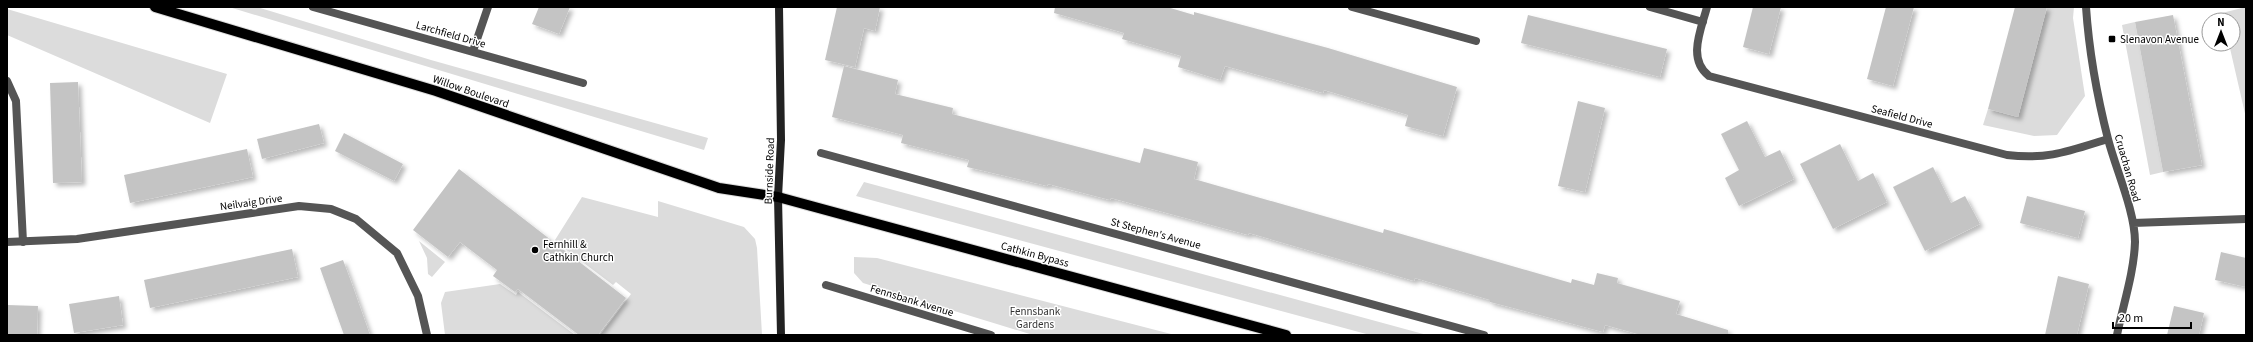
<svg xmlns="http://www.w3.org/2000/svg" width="2253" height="342" viewBox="0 0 2253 342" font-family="'Source Sans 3',sans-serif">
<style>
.green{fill:#dcdcdc}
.building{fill:#c4c4c4;filter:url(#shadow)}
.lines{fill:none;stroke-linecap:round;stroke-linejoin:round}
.primary-casing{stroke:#dbdbdb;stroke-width:12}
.street{stroke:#555;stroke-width:8}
.secondary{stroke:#222;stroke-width:8}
.primary{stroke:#000;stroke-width:10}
.poi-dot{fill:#000;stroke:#fff;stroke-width:1.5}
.labels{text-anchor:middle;stroke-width:3;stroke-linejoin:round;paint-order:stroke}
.street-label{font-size:11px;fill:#000;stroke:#fff}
.poi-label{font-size:11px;fill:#000;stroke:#fff;text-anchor:start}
.park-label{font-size:11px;fill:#333;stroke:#fff}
</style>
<defs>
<filter id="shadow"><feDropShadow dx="3.5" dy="3.5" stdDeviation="2" flood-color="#0004"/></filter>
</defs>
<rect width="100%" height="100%" fill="#fff"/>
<!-- green -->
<path class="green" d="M229,7H257L431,60L708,138L704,150Z
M2047,7H2074L2073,18L2085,96L2057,135L2034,136L1983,125L1988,109L2018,117Z
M2246,7V118L2229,44H2233V20H2224L2222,13Z
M7,9L227,74L210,123L7,35Z
M2135,22L2163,172L2150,175L2122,25Z
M864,182L1427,335H1370L856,196Z
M582,197L658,217V201L744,227L755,239L757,248L762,335H600L631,294L616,282L613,285L556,242L555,240Z
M419,241L445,262L432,277L428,274L427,258Z
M854,257L877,258L1175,335H1033L863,283L854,273Z
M500,284L516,295L518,292L575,335H445L441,303L445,292Z"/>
<!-- building -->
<path class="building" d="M539,7H570L559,34L532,24Z
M837,7H880L875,31L864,28L855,67L825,60Z
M1055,7H1167L1194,15V12L1328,48L1457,87L1443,136L1405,126L1408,115L1324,90L1323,93L1225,66L1220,80L1178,67L1181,56L1122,39L1124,33L1054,13Z
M1753,7H1781L1769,54L1743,47Z
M1886,7H1914L1893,86L1867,79Z
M2015,7H2047L2018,117L1988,109Z
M1528,15L1667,49L1660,77L1521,43Z
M2173,15L2202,165L2163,172L2135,22Z
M844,66L898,80L895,94L953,108L952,114L1140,163L1144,148L1198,162L1194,179L1383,233L1384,229L1571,283L1572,279L1594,285L1597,273L1618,278L1617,283L1680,301L1676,314L1728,330V335H1641L1605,325L1603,332L1490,302V300L1415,278L1414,281L1249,233L1248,235L1111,198L1110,200L1048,184L1047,186L967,167L969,160L901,143L903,135L832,117Z
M78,82L82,182L53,183L50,83Z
M1578,101L1605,108L1585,192L1558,186Z
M1747,121L1765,157L1780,150L1794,179L1739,206L1725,178L1739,170L1721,134Z
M319,124L324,143L262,159L257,139Z
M344,133L403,164L394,181L335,151Z
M1840,144L1858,181L1873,173L1887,202L1833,229L1800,164Z
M247,149L253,177L130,203L124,175Z
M1933,167L1951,203L1965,196L1980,224L1925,251L1893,187Z
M459,169L626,298L598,335H579L518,289L515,292L493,276L497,270L460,242L448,257L413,230Z
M2027,196L2085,211L2078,238L2020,223Z
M292,249L298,277L150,308L144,280Z
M2221,252L2246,258V287L2215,280Z
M343,260L352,284L370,335H344L320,268Z
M2058,276L2089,284L2077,335H2045Z
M119,296L123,325L74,333L69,304Z
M7,305L38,306L37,335L7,334Z
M2174,306L2204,313L2199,335H2167Z"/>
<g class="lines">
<!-- primary casing -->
<g class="primary-casing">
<path id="primary" d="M155,7L436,91L719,188L778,197L1286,335"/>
</g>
<!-- street -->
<path class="street" d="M313,7L583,83
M1352,7L1476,41
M1650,7L1703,22
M1707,7C1701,30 1687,59 1709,76L2007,155C2048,160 2069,151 2108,139
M2086,7C2089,51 2097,96 2108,139C2116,170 2135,211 2135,242C2134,273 2123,305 2117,335
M473,51L488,7
M7,81L16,101L23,242
M821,153L1484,335
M2133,223L2246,219
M7,242L77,239L299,206L331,209L356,219L397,253L418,296L427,335
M826,285L991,335"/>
<!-- secondary -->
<path class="secondary" d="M779,7L781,140L778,197L781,335"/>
<!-- primary -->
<use href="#primary" class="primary"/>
</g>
<!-- markers -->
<g class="poi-dot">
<rect x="2108" y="35" width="8" height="8" rx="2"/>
<circle cx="535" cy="250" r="4"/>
</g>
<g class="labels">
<!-- street labels -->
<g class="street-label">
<text transform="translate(451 34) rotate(16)" y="4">Larchfield Drive</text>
<text transform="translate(471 91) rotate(19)" y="4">Willow Boulevard</text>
<text transform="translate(1902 116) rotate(15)" y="4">Seafield Drive</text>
<text transform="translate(2128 168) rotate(74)" y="4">Cruachan Road</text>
<text transform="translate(769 171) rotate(-88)" y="4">Burnside Road</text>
<text transform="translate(251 202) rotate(-8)" y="4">Neilvaig Drive</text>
<text transform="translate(1156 233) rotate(15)" y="4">St Stephen's Avenue</text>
<text transform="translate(1035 254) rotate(15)" y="4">Cathkin Bypass</text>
<text transform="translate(912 300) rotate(17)" y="4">Fennsbank Avenue</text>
</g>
<!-- poi labels -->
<g class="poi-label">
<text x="2120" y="43">Slenavon Avenue</text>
<text x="543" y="248">Fernhill &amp;<tspan x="543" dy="13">Cathkin Church</tspan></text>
</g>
<!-- park labels -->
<g class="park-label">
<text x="1035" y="315">Fennsbank<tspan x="1035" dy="13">Gardens</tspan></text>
</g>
</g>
<!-- border -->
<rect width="2253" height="342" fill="none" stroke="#000000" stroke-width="16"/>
<!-- north arrow -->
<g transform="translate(2221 32)"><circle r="19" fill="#ffffff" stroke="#999999"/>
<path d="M0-3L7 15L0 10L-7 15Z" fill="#000000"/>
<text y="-6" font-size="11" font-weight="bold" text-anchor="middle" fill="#000000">N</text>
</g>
<!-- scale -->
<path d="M2113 322v6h78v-6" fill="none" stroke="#000000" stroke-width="2"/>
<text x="2119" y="322" font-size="12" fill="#000000" stroke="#ffffff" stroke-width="3" paint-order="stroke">20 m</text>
</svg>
